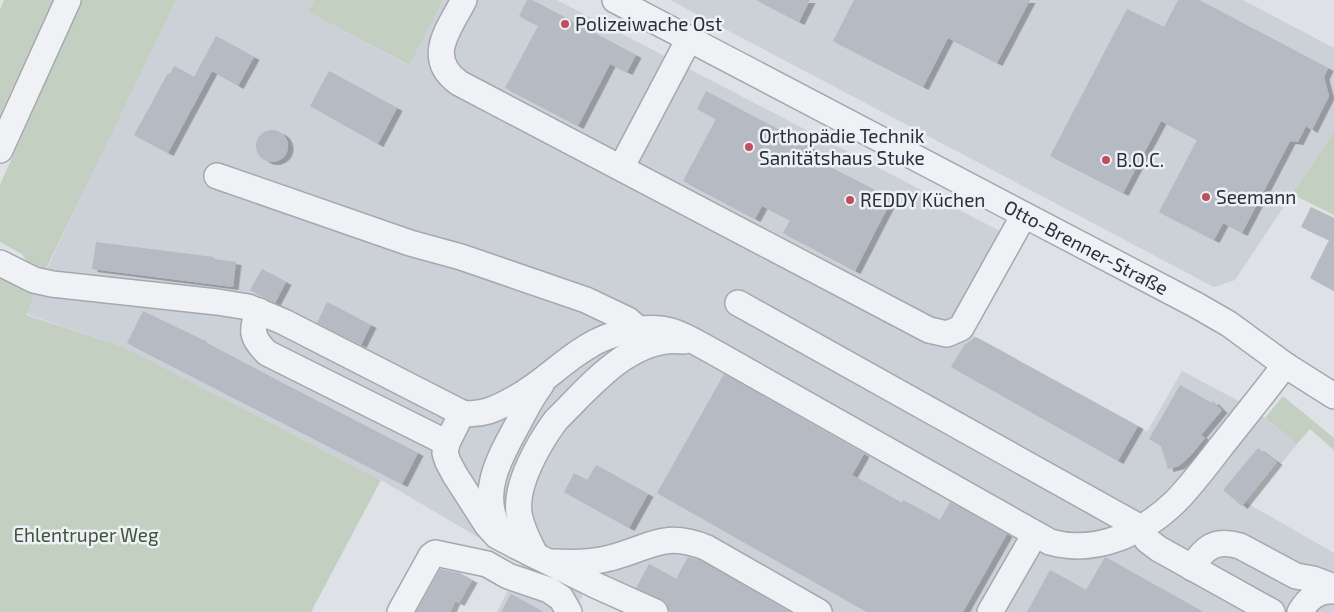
<svg xmlns="http://www.w3.org/2000/svg" width="1334" height="612" viewBox="0 0 1334 612" font-family="'Exo 2',sans-serif">
<style>
.built{fill:#ccd0d7}
.green{fill:#c3cfc0}
.building{fill:#b6bac2;filter:url(#shadow)}
.lines{fill:none;stroke-linecap:round;stroke-linejoin:round}
.minor-casing{stroke:#a4a8af;stroke-width:28}
.minor{stroke:#f0f1f5;stroke-width:25}
.poi-dot{fill:#be505d;stroke:#edf0f4;stroke-width:2}
.labels{text-anchor:middle;stroke-width:5;stroke-linejoin:round;paint-order:stroke}
.poi-label{font-size:19px;fill:#292f3b;stroke:#edf0f4;text-anchor:start}
.street-label{font-size:19px;fill:#292f3b;stroke:#edf0f4}
.park-label{font-size:19px;fill:#3c5538;stroke:#edf0f4}
</style>
<defs>
<filter id="shadow"><feDropShadow dx="5.5" dy="3" stdDeviation="0" flood-color="#0004"/></filter>
</defs>
<rect width="100%" height="100%" fill="#dee1e6"/>
<!-- built -->
<path class="built" d="M176,0H314L308,12L408,65L443,0H557L1019,241L969,333L1147,432L1182,371L1252,408L1297,444L1280,465L1276,463L1245,502L1334,553V612H628L584,593L573,612H497L522,563L381,480L124,347L26,314L107,141Z
M670,0H1243L1334,48V131L1235,280L1214,287Z"/>
<!-- green -->
<path class="green" d="M4,0H53L0,115V10Z
M82,0H176L44,273L29,265L22,254L0,242V185Z
M314,0H443L409,65L308,12Z
M1334,131V215L1292,194Z
M0,273L36,291L26,315L124,347L381,480L311,612H0Z
M1283,396L1334,438V450L1310,429L1297,444L1265,418Z"/>
<!-- building -->
<path class="building" d="M527,0H532L636,55L627,72L610,64L578,126L505,88L538,26L519,16Z
M756,0H810L799,22Z
M854,0H1030L997,63L948,38L923,87L833,41Z
M1178,0H1199L1328,68L1324,77L1329,96L1312,130L1306,126L1298,142L1290,141L1242,233L1223,223L1214,240L1159,212L1197,140L1161,121L1123,193L1050,156L1127,9L1164,27Z
M216,36L254,57L238,86L212,71L168,153L134,135L168,73L170,74L174,66L194,77Z
M329,71L397,108L378,144L310,106Z
M706,91L813,148L809,156L892,199L855,271L783,233L790,220L762,206L755,219L683,181L716,119L697,109Z
M256 146a16 16 0 1 1 32 0a16 16 0 1 1-32 0Z
M1311,207L1334,218V291L1310,278L1329,240L1301,227Z
M96,242L214,257V259L236,262L233,287L92,269Z
M262,269L286,282L275,303L250,290Z
M327,302L371,325L361,345L317,323Z
M143,311L201,339V340L271,377L418,453L402,484L127,343Z
M976,337L1138,426L1118,461L951,367L964,345Z
M724,374L864,454L852,475L902,503L903,500L940,520L950,502L1007,534L963,612H867L657,493Z
M1180,385L1211,403L1213,401L1222,410L1201,435L1205,438L1191,455L1179,466L1168,469L1161,446L1149,439Z
M1258,448L1277,462L1242,506L1223,490Z
M596,465L648,494L629,528L564,492L574,473L587,480Z
M688,557L701,561L790,612H669L667,604L661,599L636,588L649,564L676,579Z
M1105,557L1203,612H1027L1050,570L1086,590Z
M440,569L460,573L472,580L459,603L455,601L450,612H416Z
M511,594L543,612H501Z"/>
<g class="lines">
<!-- minor casing -->
<g class="minor-casing">
<g id="minor">
<path d="M464,0C449,29 424,58 459,83L929,330L947,334L961,328L1024,215"/>
<path id="s1" d="M615,0L1196,305L1229,324L1285,365L1334,396"/>
<path d="M0,150L68,0"/>
<path d="M621,168L689,39"/>
<path d="M217,176L410,243L461,257L586,300L628,320L638,329"/>
<path d="M0,263L34,280L52,284L217,302L248,307L284,322L462,413L447,443L445,453L448,462L455,475L487,525L497,536L514,545L595,585L655,612"/>
<path d="M738,303L1141,528L1147,540L1159,549L1272,612"/>
<path d="M259,311C250,331 252,338 267,353L447,443"/>
<path d="M462,413C481,416 496,409 512,400C541,385 560,363 587,347C608,333 646,324 671,331C685,335 699,344 712,351L1050,542C1096,555 1143,533 1175,502C1191,486 1205,467 1219,449C1241,421 1263,394 1285,365"/>
<path d="M500,531C477,494 501,455 519,422C526,409 532,396 541,385"/>
<path d="M536,556C529,542 521,528 519,513C515,484 539,443 556,420C589,388 631,334 684,341"/>
<path d="M553,562C571,563 592,563 610,558C650,548 664,530 707,548L819,612"/>
<path d="M1192,568C1204,547 1215,539 1240,546L1296,576L1313,579L1334,587"/>
<path d="M400,612L431,556L435,553L487,564L508,576L549,590L561,598L569,612"/>
<path d="M990,612L1035,534"/>
<path d="M1300,612C1308,599 1318,589 1334,591"/>
</g>
</g>
<!-- minor -->
<use href="#minor" class="minor"/>
</g>
<!-- markers -->
<g class="poi-dot">
<circle cx="565" cy="24" r="5"/>
<circle cx="749" cy="147" r="5"/>
<circle cx="1106" cy="160" r="5"/>
<circle cx="1206" cy="197" r="5"/>
<circle cx="850" cy="200" r="5"/>
</g>
<g class="labels">
<!-- poi labels -->
<g class="poi-label">
<text x="575" y="31">Polizeiwache Ost</text>
<text x="759" y="143">Orthopädie Technik<tspan x="759" dy="22">Sanitätshaus Stuke</tspan></text>
<text x="1116" y="167">B.O.C.</text>
<text x="1216" y="204">Seemann</text>
<text x="860" y="207">REDDY Küchen</text>
</g>
<!-- street labels -->
<g class="street-label">
<text dy="7" stroke="none"><textPath href="#s1" startOffset="532">Otto-Brenner-Straße</textPath></text>
</g>
<!-- park labels -->
<g class="park-label">
<text x="86" y="542">Ehlentruper Weg</text>
</g>
</g>
</svg>
